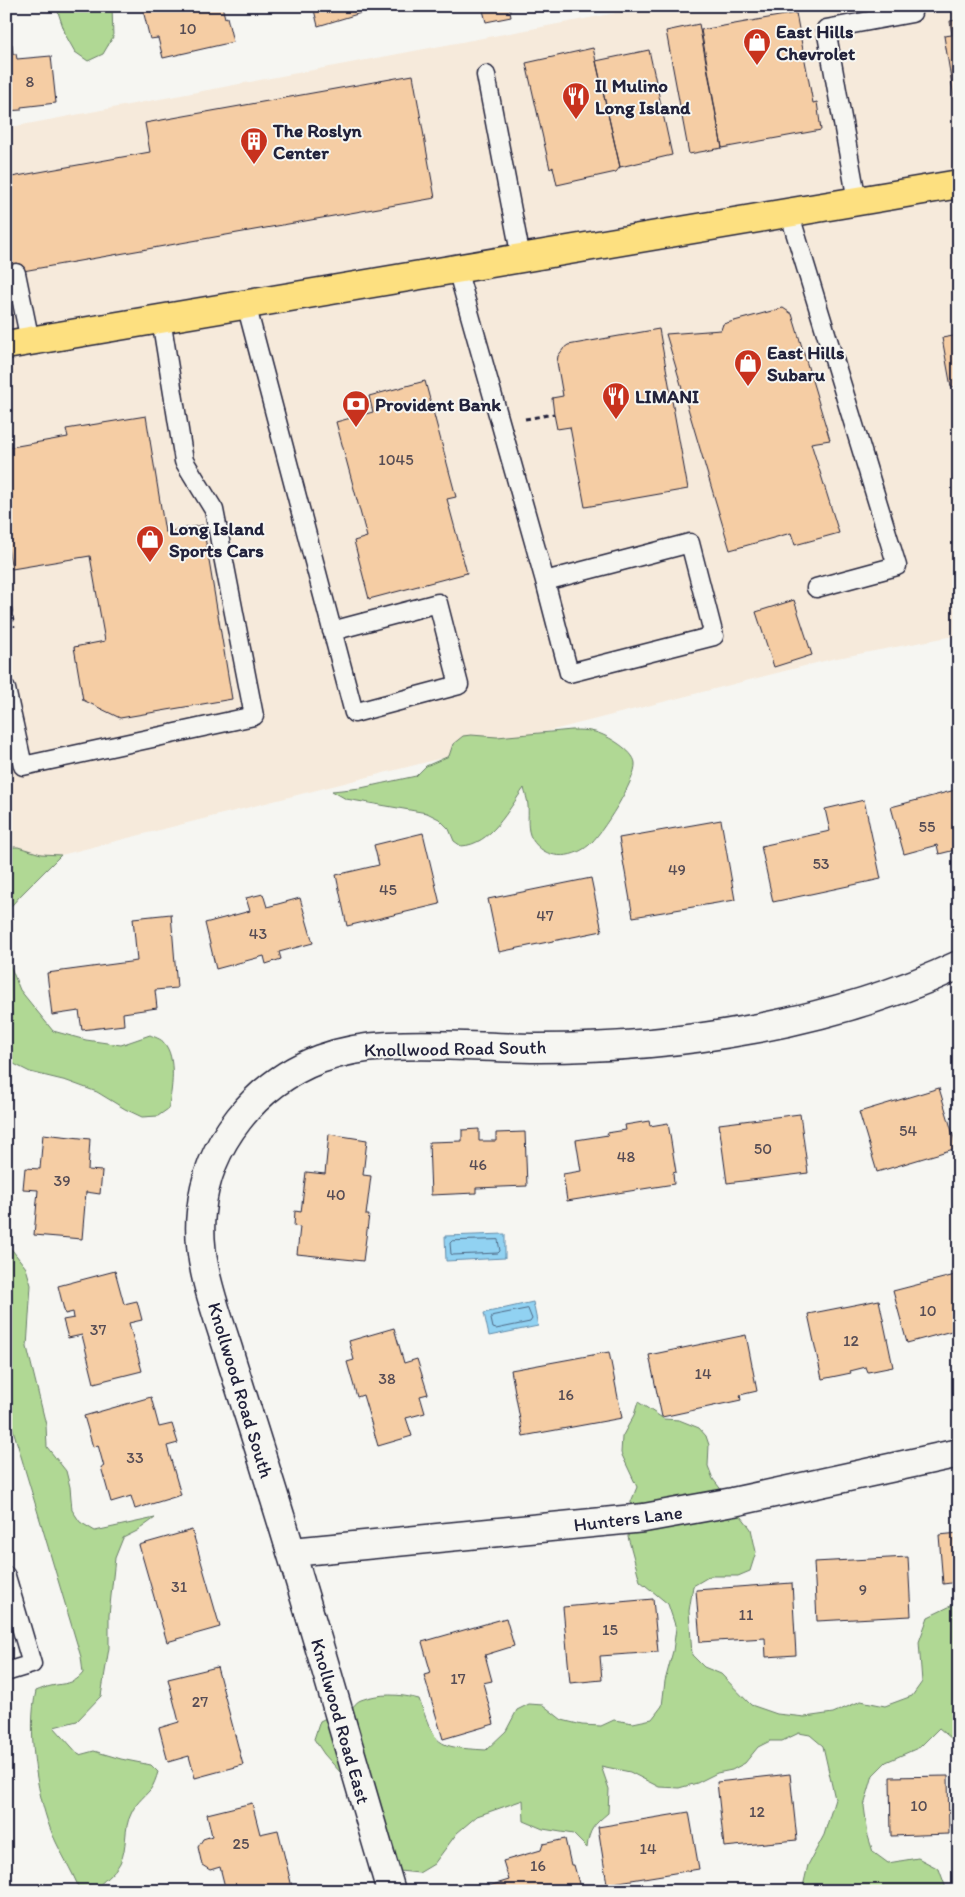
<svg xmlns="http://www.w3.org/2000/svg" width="965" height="1897" viewBox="0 0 965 1897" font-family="Itim,sans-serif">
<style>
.built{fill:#f6eadb}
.green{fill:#b0d894;stroke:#697d68}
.water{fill:#91d2f2;stroke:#658ca9}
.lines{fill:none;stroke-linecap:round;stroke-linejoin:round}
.shore{stroke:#4e6884;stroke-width:1}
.building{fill:#f5cda4;stroke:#22223b}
.lane-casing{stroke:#22223b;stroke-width:21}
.street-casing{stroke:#22223b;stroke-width:31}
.primary-casing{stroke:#22223b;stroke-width:31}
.path{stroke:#22223b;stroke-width:3;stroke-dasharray:5 4;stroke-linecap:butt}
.lane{stroke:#f6f6f2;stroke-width:18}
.street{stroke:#f6f6f2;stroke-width:28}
.primary{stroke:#fde080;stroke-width:28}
.labels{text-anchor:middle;stroke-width:4;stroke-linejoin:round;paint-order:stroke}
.number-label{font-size:16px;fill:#574d55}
.poi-label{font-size:19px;font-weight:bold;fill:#22223b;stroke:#f6f6f2;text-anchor:start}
.street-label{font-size:19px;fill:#22223b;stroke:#f6f6f2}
</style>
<rect width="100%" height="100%" fill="#f6f6f2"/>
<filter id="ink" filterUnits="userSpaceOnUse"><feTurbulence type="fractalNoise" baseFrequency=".02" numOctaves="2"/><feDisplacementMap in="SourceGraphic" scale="10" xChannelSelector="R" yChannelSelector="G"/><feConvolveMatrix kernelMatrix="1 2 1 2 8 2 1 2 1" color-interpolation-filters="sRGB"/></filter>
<g filter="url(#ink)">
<!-- built -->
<path class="built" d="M653,6H959V635L832,659L6,869V128Z"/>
<!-- green -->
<path class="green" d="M56,6H112L113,37L103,54L88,61L75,52L66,36Z
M572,730C579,730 588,730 595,732C607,735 634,751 635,763C637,779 601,835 589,845C571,860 545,860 532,839C526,829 529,817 528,806C528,800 525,793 524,788C508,810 491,845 461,846L454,841L449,829L439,819L427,813L346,799L332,791L361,788L416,776L426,766L449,756L453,744L463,736L471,735L497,737Z
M6,847H18L41,854L61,855L20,896L6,912Z
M6,955L20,990L53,1031L86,1040L121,1045L150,1035C154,1037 162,1039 164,1043C177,1057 172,1092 168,1109L158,1116L142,1117L125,1109L97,1092L67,1081L30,1072L6,1060Z
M6,1242L26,1268L31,1285L27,1347L46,1425L47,1447L66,1471L70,1487L72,1510L80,1522L95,1531L155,1518L137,1531L123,1538L115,1558L109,1615V1648L101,1696L77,1721L54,1727L79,1755L94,1751L121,1759L151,1765L158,1772C156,1778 154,1785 150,1790C143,1798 135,1804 131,1814C123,1829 128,1847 120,1863C114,1874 102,1881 94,1891H80C72,1869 58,1850 50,1828C36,1790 27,1730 36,1691C41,1689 46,1687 51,1686C64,1683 74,1685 83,1673L81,1657L6,1406Z
M638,1402L664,1419L679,1420L699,1428L706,1436L709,1445L708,1466L713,1479L751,1529L756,1552L750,1571L738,1576H710L693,1586L689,1611L692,1655L704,1667L721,1674L751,1705L777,1714L805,1717L833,1713L861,1701L885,1706L912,1696L922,1682L919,1642L928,1617L959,1602V1745L939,1728L920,1747L886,1762L873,1775L864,1806L868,1836L873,1852L888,1863L918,1858L939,1869L947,1891H802L808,1865L824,1835L835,1799L823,1746L810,1735L799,1733L782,1741H770L758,1747L745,1763L732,1770L717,1773L697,1783L679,1788L659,1787L630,1772L601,1766L609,1789L608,1813C594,1825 589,1829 587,1848L573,1834L543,1829L524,1821L523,1800L477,1816L457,1833L434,1864L419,1873L399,1871L349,1782L324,1754L314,1739L320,1721C329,1716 337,1716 346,1713C352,1710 355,1702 361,1700C379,1693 400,1694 419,1699C436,1746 434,1747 486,1750L506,1731L517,1710L529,1704L543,1705L562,1720L582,1725L601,1726L614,1720L633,1723L652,1719L662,1706L665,1681L673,1651L676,1628L668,1604L640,1581L628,1537L631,1502L637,1487L621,1453L622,1437L634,1415Z"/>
<!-- water -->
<path class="water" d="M505,1234V1258L446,1261L445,1236Z
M533,1302L538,1326L489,1336L484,1313Z"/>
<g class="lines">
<!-- shore -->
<path class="shore" d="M498,1240L500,1251L498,1253L453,1255L451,1254L450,1243L452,1241Z
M528,1309L532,1319L530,1322L496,1329L493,1328L491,1319L492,1316Z"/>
</g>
<!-- building -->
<path class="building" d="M142,6H222L225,18L227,17L233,42L163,58L158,38L150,39Z
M313,6H384L318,26Z
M482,6H509L511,17L486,22Z
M796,13L813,103L817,102L821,130L722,148L701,30Z
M959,20V102L955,103L944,36L952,35L950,21Z
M699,24L722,148L689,154L666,31Z
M6,44H12L13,54H16L17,59L51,56L56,103L21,107V110L6,111Z
M593,48L620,167L616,172L557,185L553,167L550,169L526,63Z
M649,50L672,155L620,167L596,61Z
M413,75L435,198L6,274V178L150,152L145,123Z
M783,308L792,314L830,440L811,443L839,533L795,545L791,533L730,550L666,334L721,330L723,324Z
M659,329L688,489L585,507L570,427L557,429L554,414L552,398L563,396L557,362L558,356L564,348L568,345Z
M959,335V386L951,387L942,338Z
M425,381L456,497L447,499L467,573L369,599L354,541L367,537L336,422L373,412L369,396Z
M146,416L165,532L203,525L232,699L120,718L83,700L74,647L105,641L90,556L12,569L6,537V448L68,437L66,429Z
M794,600L812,655L774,667L756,612Z
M959,789V849L939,854L937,845L904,854L891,807Z
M864,800L881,879L773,902L761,846L830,831L825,809Z
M721,820L735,900L633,917L619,838Z
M423,833L440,904L347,926L336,875L379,865L374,845Z
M591,878L602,931L499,952L488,899Z
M263,894L267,907L300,898L313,943L279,952L281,959L266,964L264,956L216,969L205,923L250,911L246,898Z
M171,914L177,988L155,990L157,1008L123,1013L124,1025L82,1030L79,1011L52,1015L47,973L137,961L133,918Z
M939,1088L957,1148L877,1172L859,1112Z
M800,1114L808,1173L727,1183L719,1124Z
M649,1121L650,1126L668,1123L676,1172L673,1173L674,1184L567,1201L563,1174L581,1171L576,1140L608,1135L607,1133L626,1130L625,1125Z
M479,1129V1141H496V1133L525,1132L527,1186L476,1188V1193L431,1195L429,1142L462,1141V1130Z
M43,1134L90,1139L88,1170L102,1171L100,1194L86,1192L82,1239L34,1235L38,1190L23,1189L25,1168L40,1169Z
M329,1134L367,1140L363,1175L371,1176L366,1215H369L363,1261L297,1254L300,1227L294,1226L295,1211L301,1212L306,1172L325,1174Z
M115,1271L124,1304L137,1301L142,1320L129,1323L142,1371L94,1383L82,1335L68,1338L63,1320L74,1318L73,1312L65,1314L58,1286Z
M959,1274V1329L907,1343L893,1291Z
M879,1300L893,1367L868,1372L866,1367L850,1371L851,1373L822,1379L808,1314Z
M394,1328L404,1363L417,1359L428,1394L420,1396L425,1413L406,1418L412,1436L378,1446L363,1395L357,1397L347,1362L354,1360L349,1341Z
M746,1335L757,1391L740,1395L741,1400L662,1417L649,1355Z
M609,1352L622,1418L523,1436L511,1370Z
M151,1397L159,1427L172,1424L178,1443L167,1446L181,1495L135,1509L131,1496L111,1502L101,1467H104L98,1445L93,1447L84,1416Z
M192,1530L220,1627L167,1642L139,1545Z
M959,1533V1582L943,1584L939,1535Z
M908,1557L911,1616L817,1621L814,1562Z
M792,1583L796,1655L766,1657L765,1638L700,1642L696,1590Z
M653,1599L658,1652L600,1656L602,1680L570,1683L563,1607Z
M506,1618L514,1646L485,1655L492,1681L483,1683L494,1724L443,1739L424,1675L431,1673L422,1642Z
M217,1667L243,1765L195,1778L189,1756L168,1762L159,1728L179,1722L168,1679Z
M790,1774L797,1840L724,1847L717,1782Z
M948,1776L949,1834L891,1836L890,1777Z
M252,1803L260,1834L278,1830L293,1891H226L220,1867L210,1870L202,1865L198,1847L203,1839L212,1836L207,1814Z
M689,1812L699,1869L607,1884L598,1827Z
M565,1839L571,1865H574L581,1891H490L489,1886L509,1880L503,1861L541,1850L543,1844Z"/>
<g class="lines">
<!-- lane casing -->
<g class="lane-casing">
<path id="lane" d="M486,75L521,258
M857,201L826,29L912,13
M789,212L897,566L816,588
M457,269L545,581
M16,273L30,341
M246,304L354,713L459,685L438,603L332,631
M690,543L714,636L569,673L545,581Z
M6,689L23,766L254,716L214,510L184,461L161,319
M6,1576L32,1664L6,1672"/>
</g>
<!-- street casing -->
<g class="street-casing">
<path id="street" d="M292,1552L644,1518L733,1502L959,1453
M391,1891C350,1753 311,1614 268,1477C255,1434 241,1392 228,1349C214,1305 196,1259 201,1212C207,1144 256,1083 320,1059C342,1051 366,1047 389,1046C439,1043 489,1048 538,1048C679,1048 830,1025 959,965"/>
</g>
<!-- primary casing -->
<g class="primary-casing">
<path id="primary" d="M6,345L959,184"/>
</g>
<!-- path -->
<path class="path" d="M525,419L554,414
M6,581L14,627"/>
<!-- lane -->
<use href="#lane" class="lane"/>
<!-- street -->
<use href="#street" class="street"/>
<!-- primary -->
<use href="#primary" class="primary"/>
</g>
</g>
<!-- icons -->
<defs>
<g id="shop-pin" transform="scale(1.4375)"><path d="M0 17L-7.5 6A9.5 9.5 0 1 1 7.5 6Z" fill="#c8321e" stroke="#f6f6f2"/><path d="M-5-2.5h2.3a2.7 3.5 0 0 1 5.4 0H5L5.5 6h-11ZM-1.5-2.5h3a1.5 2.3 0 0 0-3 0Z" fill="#fff"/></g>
<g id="restaurant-pin" transform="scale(1.4375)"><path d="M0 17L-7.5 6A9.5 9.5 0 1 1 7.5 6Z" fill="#c8321e" stroke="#f6f6f2"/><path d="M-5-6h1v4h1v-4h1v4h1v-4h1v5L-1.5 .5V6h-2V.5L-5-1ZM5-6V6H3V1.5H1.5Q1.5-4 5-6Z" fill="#fff"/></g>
<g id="building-pin" transform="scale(1.4375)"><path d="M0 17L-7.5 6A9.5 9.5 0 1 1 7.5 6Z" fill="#c8321e" stroke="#f6f6f2"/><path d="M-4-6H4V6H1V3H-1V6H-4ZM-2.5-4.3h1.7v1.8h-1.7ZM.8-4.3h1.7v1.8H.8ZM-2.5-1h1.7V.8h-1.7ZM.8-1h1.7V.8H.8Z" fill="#fff"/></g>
<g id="bank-pin" transform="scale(1.4375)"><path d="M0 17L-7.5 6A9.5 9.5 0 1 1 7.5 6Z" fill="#c8321e" stroke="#f6f6f2"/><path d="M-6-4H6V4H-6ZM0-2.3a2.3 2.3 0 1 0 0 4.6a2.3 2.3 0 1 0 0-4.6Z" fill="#fff"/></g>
</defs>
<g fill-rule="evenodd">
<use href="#shop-pin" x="757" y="42"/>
<use href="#restaurant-pin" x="576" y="96"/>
<use href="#building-pin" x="254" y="141"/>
<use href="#shop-pin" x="748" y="363"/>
<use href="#restaurant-pin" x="616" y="396"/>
<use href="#bank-pin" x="356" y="404"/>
<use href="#shop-pin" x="150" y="539"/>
</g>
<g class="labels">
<!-- number labels -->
<g class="number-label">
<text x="188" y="34">10</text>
<text x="30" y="87">8</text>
<text x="396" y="465">1045</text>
<text x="927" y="832">55</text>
<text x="821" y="869">53</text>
<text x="677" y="875">49</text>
<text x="388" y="895">45</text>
<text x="545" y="921">47</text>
<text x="258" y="939">43</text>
<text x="908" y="1136">54</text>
<text x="763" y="1154">50</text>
<text x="626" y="1162">48</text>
<text x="478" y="1170">46</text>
<text x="62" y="1186">39</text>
<text x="336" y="1200">40</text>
<text x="928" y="1316">10</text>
<text x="98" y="1335">37</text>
<text x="851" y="1346">12</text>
<text x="703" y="1379">14</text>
<text x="387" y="1384">38</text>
<text x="566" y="1400">16</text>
<text x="135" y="1463">33</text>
<text x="179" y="1592">31</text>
<text x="863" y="1595">9</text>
<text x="746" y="1620">11</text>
<text x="610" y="1635">15</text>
<text x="458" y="1684">17</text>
<text x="200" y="1707">27</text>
<text x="919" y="1811">10</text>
<text x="757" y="1817">12</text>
<text x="241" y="1849">25</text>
<text x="648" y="1854">14</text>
<text x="538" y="1871">16</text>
</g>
<!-- poi labels -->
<g class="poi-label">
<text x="776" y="38">East Hills<tspan x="776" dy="22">Chevrolet</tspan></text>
<text x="595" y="92">Il Mulino<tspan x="595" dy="22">Long Island</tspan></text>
<text x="273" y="137">The Roslyn<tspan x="273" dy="22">Center</tspan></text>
<text x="767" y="359">East Hills<tspan x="767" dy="22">Subaru</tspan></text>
<text x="635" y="403">LIMANI</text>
<text x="375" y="411">Provident Bank</text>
<text x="169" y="535">Long Island<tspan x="169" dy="22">Sports Cars</tspan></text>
</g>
<!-- street labels -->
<g class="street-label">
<text transform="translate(455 1048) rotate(-1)" y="7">Knollwood Road South</text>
<text transform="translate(241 1390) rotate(73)" y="7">Knollwood Road South</text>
<text transform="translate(628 1518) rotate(-7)" y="7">Hunters Lane</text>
<text transform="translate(341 1721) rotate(74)" y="7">Knollwood Road East</text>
</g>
</g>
<!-- margin -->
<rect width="965" height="1897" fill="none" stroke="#f6f6f2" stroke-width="25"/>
<rect x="12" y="12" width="940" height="1872" fill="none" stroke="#22223b" stroke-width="2" filter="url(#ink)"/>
</svg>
